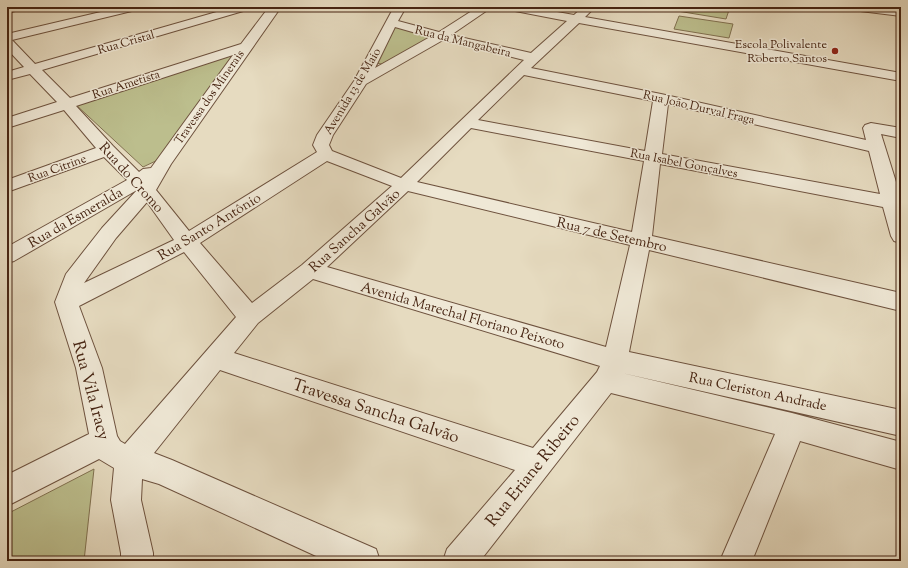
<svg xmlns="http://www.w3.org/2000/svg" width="908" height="568" viewBox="0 0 908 568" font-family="'Sorts Mill Goudy',serif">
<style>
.green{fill:#bcbe8d;stroke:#817150}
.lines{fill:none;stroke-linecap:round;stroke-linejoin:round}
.minor-casing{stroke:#6e523e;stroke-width:2}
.minor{fill:#efe8d6;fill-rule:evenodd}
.poi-dot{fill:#8f2418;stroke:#efe8d6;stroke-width:1.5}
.labels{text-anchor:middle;stroke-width:3;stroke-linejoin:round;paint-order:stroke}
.far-street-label{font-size:12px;fill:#462412;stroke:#efe8d6}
.far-poi-label{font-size:12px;fill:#462412;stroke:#efe8d6;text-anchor:end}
.street-label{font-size:14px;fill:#462412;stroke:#efe8d6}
.near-street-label{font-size:17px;fill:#462412;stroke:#efe8d6}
</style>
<rect width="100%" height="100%" fill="#e6dbc0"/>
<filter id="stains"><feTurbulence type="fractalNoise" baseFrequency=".005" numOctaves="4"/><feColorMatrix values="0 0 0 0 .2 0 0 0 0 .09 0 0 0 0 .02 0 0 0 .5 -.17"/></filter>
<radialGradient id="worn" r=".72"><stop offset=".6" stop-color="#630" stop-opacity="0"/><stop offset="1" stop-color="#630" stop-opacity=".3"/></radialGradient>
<!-- green -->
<path class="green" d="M653,7H730L726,19Z
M679,16L733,24L729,38L674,29Z
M394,26L434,37L382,64L375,63Z
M235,53L160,159L143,167L74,103Z
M94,469L84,561H7V514Z"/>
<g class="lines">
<!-- minor casing -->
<g class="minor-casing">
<path id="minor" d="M7,7H25L23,9L7,13Z
M122,7H142L140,9L12,40L35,64L234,7H252L250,9L42,70L70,98L241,44L269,7H281L171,164L156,190L189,231L317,152L313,145L317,135L354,81L394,7H406L398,21L439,32L478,7H492L451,35L531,53L567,21L510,10L504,7H529L574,15L583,7H595L585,17L901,73V81L579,23L531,68L661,94L866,140L863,128L865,125L871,123L901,128V138L881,134L901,198V243L894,241L891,236L883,207L660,164L652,236L901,293V311L649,250L629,352L901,410V436L622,373L792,413L901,442V470L800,441L752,561H720L775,434L611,393L480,561H443L447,549L515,470L220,370L154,453L172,460L376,549L380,561H327L159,484L142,479L141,500L153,553V561H121V553L111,500L114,468L99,459L7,506V475L89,434L76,368L55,302L66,274L102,228L137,190L14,261L7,263V247L127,180L104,157L7,192V180L96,148L64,110L7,128V118L57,102L30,74L7,80V72L24,67L7,49V34ZM395,27L430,37L375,68ZM443,40L524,60L401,178L332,151L329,145L333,135L366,84ZM233,55L151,168L143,169L139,172L113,146L76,106ZM524,75L653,101L645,151L478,120ZM668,104L869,151L880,194L662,154ZM471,128L644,161L632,232L417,182ZM327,161L392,186L302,265L252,303L200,243ZM408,191L630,245L606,347L327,267ZM147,202L174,240L84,283L116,238ZM184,252L236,317L125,444L120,441L117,436L102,368L79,306ZM313,279L600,366L597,372L533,448L234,353L258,323Z
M846,7H879L901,10V16L852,10Z"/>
</g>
<!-- minor -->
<use href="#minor" class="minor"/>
</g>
<!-- markers -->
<circle class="poi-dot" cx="835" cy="51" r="4"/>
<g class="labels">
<!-- far-street labels -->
<g class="far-street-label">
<text transform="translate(463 41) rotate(14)" y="4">Rua da Mangabeira</text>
<text transform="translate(126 42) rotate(-16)" y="4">Rua Cristal</text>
<text transform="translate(126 84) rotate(-18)" y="4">Rua Ametista</text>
<text transform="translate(352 91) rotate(-59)" y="4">Avenida 13 de Maio</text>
<text transform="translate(209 97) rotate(-55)" y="4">Travessa dos Minerais</text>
<text transform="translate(699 107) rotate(13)" y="4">Rua João Durval Fraga</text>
<text transform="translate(684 163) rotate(11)" y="4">Rua Isabel Gonçalves</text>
<text transform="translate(57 168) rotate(-20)" y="4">Rua Citrine</text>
</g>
<!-- far-poi labels -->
<g class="far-poi-label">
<text x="827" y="48">Escola Polivalente<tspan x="827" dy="14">Roberto Santos</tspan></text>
</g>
<!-- street labels -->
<g class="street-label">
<text transform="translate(132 177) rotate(48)" y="5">Rua do Cromo</text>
<text transform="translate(75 217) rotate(-30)" y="5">Rua da Esmeralda</text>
<text transform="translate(209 226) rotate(-31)" y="5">Rua Santo Antônio</text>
<text transform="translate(354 230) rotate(-42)" y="5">Rua Sancha Galvão</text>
<text transform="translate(612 234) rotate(13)" y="5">Rua 7 de Setembro</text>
<text transform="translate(463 315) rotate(16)" y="5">Avenida Marechal Floriano Peixoto</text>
<text transform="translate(758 391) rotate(12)" y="5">Rua Cleriston Andrade</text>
</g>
<!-- near-street labels -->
<g class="near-street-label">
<text transform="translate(92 390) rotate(75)" y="6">Rua Vila Iracy</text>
<text transform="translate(376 410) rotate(18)" y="6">Travessa Sancha Galvão</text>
<text transform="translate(532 470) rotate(-51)" y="6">Rua Eriane Ribeiro</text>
</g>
</g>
<!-- margin -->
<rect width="908" height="568" fill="none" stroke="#e6dbc0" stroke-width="24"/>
<rect x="8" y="8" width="892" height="552" fill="none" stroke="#462412" stroke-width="2"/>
<rect x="12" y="12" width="884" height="544" fill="none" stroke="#462412"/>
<rect width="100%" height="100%" filter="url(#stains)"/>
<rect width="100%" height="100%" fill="url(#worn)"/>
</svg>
